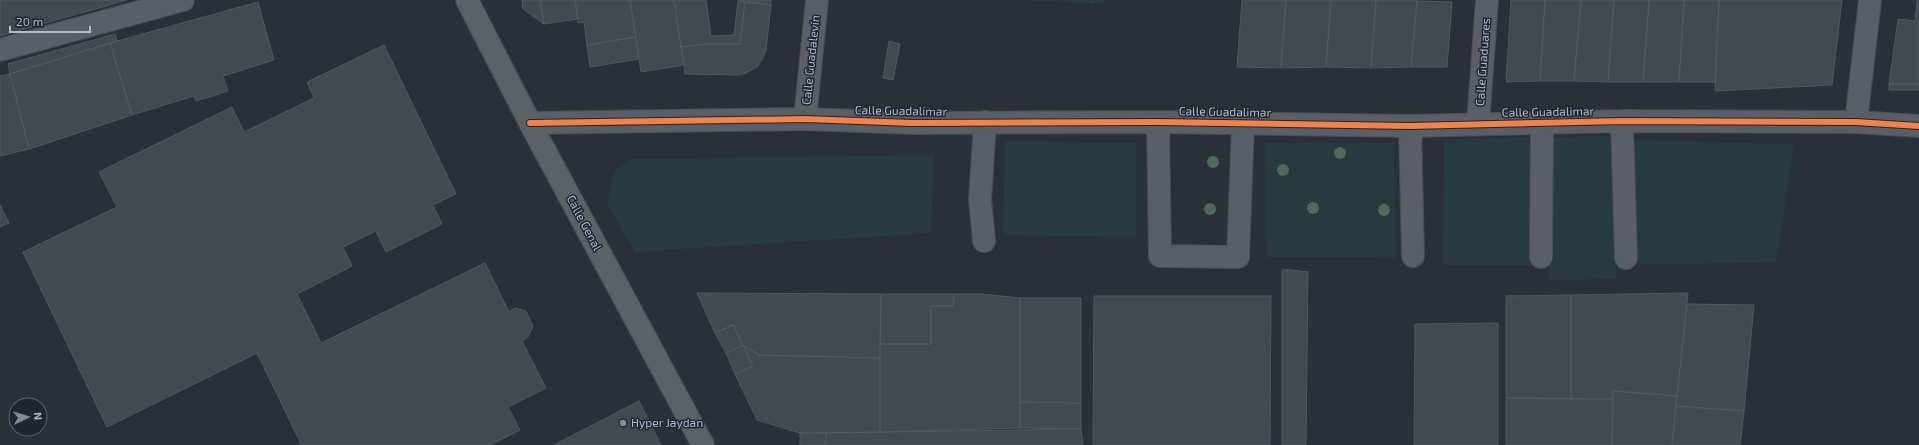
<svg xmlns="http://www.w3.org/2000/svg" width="1919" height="445" viewBox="0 0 1919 445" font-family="'Exo 2',sans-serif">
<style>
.cemetery{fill:url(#cemetery-stones)}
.park{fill:#273a3e}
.building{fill:#444950;stroke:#52575f}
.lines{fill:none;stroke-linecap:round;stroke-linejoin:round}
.minor-casing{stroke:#484c53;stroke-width:24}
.major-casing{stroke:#484c55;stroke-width:24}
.minor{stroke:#5a5e66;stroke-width:22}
.major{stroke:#5c6168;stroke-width:22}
.cycleway-casing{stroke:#1d2633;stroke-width:8}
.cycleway{stroke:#f48246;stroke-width:6}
.tree{fill:#4e6a5a}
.poi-dot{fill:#848b96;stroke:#1d2633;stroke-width:1.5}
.labels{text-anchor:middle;stroke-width:3;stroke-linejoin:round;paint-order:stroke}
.street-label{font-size:12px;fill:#b4bcc9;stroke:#1d2633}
.poi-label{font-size:12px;fill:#b4bcc9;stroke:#1d2633;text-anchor:start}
</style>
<defs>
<pattern id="cemetery-stones" width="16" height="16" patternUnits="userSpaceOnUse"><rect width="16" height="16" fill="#273a3e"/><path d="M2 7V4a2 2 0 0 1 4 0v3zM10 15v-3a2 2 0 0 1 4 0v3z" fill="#445559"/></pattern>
</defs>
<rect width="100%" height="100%" fill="#2a3038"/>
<!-- cemetery -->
<path class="cemetery" d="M1030,0H1104V3L1030,1Z"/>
<!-- park -->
<path class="park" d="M1615,136L1616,279L1549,280V137Z
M1534,137V265H1443L1444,140Z
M1630,140L1794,144L1776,262L1634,265Z
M1005,141L1136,143V237L1003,235Z
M1265,143H1394L1396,258L1266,257Z
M934,155L931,233L635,252L607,203L614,170L633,159Z"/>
<!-- building -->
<path class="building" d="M0,0H127L0,36Z
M522,0H540L544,24L523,9Z
M540,0H575L578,19L544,24Z
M575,0H630L636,37L587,45L584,22L578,23Z
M630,0H674L684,65L641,72Z
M674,0H706L711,36L734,35L738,1L745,2L740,44H709L681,47Z
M738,0H771V5Z
M1242,0H1286L1281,68L1237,67Z
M1286,0H1331L1326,67L1281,68Z
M1331,0H1376L1371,68L1326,67Z
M1376,0H1417L1411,67L1371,68Z
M1511,0H1545L1540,81L1506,82Z
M1545,0H1581L1574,81H1540Z
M1581,0H1614L1608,82L1574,81Z
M1614,0H1649L1643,82H1608Z
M1649,0H1684L1679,82H1643Z
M1684,0H1719L1715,82H1679Z
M1719,0H1842L1832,85L1715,91Z
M1917,0H1919V84H1889L1898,19L1915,21Z
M1417,1L1452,2L1447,67H1411Z
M258,2L274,60L223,76L228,91L196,101L194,96L132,115L110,43Z
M745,2L771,5L766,50L762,60L757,67L746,73L737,75L685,74L681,47L709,44H740Z
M115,34L117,41L10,74L8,64Z
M636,37L639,59L590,67L587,45Z
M889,41L900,44L893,80L883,78Z
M110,43L132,115L29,149L10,74Z
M384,45L456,194L433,205L442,224L386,252L376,231L343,247L352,266L297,294L321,343L485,263L509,312L515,308L526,311L533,326L528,337L522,341L546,388L508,407L520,430L490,445H298L301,444L257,353L107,427L23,252L117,207L99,172L232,107L244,132L314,98L307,82Z
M10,74L29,149L0,156V76Z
M1889,84H1919V90H1889Z
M0,205L9,223L0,227Z
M1282,269L1308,272L1306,445H1282Z
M697,293L881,294L880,358L759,355L743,345L733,325L715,333Z
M1688,293L1677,396L1613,391V399H1571V295Z
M881,294H954L953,306H931V344H880Z
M954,294H982L1020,298V428L880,432V344H931V306H953Z
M1571,295V399L1506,398V296Z
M1094,296H1271L1270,445H1093Z
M1020,298H1081V403L1020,402Z
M1687,304L1754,305L1744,411L1676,406Z
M1498,323V445H1414L1415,324Z
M733,325L743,345L726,353L715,333Z
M743,345L753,366L735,374L726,353Z
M743,345L759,355L880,358V432L800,433L757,420L735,374L753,366Z
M1613,391L1677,396L1672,445H1612Z
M1506,398L1613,399L1612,445H1506Z
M639,401L661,445H554Z
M1020,402L1081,403V429L1020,428Z
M1676,406L1744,411L1740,445H1672Z
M1081,429L1083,445H825L826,433Z
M800,433H826L825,445H800Z"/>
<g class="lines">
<!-- minor casing -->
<g class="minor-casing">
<path id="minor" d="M0,50L183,0
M805,119L817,0
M1622,121L1626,258
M1158,122L1160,256L1238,257L1243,124
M1856,122L1870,0
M530,123L805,119L912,123L1158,122L1410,126L1622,121L1856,122L1919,126
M1478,124L1487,0
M1410,126L1413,256
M984,241L980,200L985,122
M1541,257L1542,123"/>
</g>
<!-- major casing -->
<g class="major-casing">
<path id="major" d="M467,0L530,123L703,445"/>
</g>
<!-- minor -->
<use href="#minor" class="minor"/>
<!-- major -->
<use href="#major" class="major"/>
<!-- cycleway casing -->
<g class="cycleway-casing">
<path id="cycleway" d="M530,123L805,119L912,123L1158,122L1410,126L1622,121L1856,122L1919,126"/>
</g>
<!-- cycleway -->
<use href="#cycleway" class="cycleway"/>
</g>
<!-- trees -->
<g class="tree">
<circle cx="1340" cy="153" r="6"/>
<circle cx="1213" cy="162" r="6"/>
<circle cx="1283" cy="170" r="6"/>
<circle cx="1313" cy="208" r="6"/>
<circle cx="1210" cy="209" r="6"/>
<circle cx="1384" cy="210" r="6"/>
</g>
<!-- markers -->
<circle class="poi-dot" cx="623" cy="423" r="4"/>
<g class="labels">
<!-- street labels -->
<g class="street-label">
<text transform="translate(811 60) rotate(-84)" y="4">Calle Guadalevín</text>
<text transform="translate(1483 62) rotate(-86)" y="4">Calle Guaduares</text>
<text transform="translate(901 111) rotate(1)" y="4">Calle Guadalimar</text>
<text transform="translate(1225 112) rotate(1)" y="4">Calle Guadalimar</text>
<text transform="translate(1548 112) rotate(-1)" y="4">Calle Guadalimar</text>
<text transform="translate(584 223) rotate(62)" y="4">Calle Genal</text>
</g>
<!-- poi labels -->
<g class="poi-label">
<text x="631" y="427">Hyper Jaydan</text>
</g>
</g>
<!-- north arrow -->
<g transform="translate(28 417) rotate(85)"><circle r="19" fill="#1d2633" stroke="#59626f"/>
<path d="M0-3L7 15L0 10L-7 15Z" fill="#848b96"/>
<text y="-6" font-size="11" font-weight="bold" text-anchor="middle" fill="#b4bcc9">N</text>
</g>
<!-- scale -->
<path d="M10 26v6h80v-6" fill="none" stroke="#b4bcc9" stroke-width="2"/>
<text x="16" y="26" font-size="12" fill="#b4bcc9" stroke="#1d2633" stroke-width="3" paint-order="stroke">20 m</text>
</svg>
